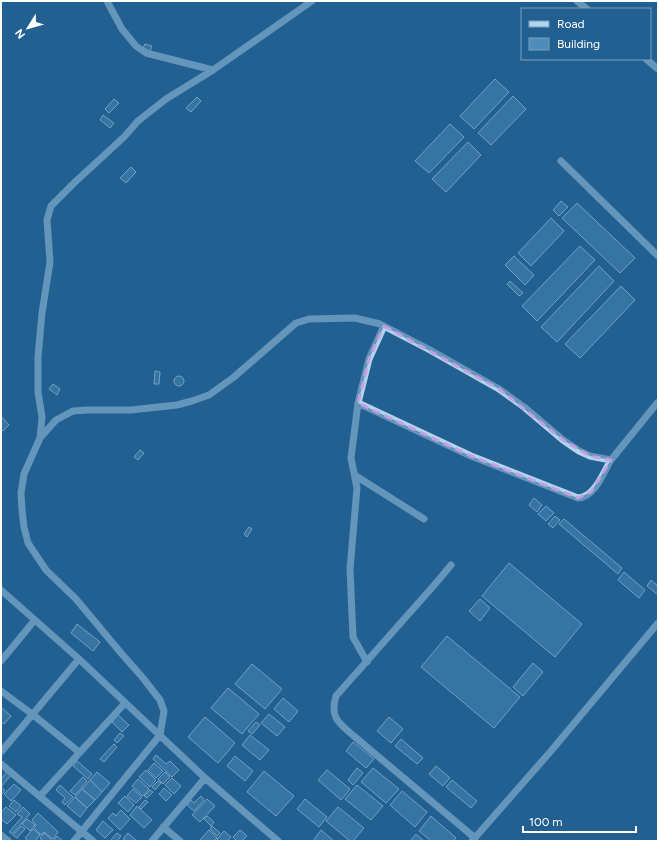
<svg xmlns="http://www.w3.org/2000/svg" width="659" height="842" viewBox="0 0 659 842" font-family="Figtree,sans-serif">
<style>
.building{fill:#4e8cba;stroke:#d9ecf9}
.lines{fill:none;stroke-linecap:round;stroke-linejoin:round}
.minor{stroke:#b3d4ed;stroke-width:7}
.marked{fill:none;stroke:#c4a0e2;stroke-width:3;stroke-dasharray:8 5;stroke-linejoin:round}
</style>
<rect width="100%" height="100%" fill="#226092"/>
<!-- building -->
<path class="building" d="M145,44L152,46L150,51L143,48Z
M495,79L509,92L474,129L460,116Z
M513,96L526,109L491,145L478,133Z
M197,97L201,101L191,112L186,108Z
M114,99L119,103L109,113L105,109Z
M103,115L114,123L110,128L100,120Z
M450,124L464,137L429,173L415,161Z
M468,142L481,155L446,192L432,179Z
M131,167L136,172L126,183L120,178Z
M561,201L568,207L559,216L553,210Z
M577,203L635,258L620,273L562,218Z
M551,218L564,231L531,266L518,253Z
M580,246L595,260L537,321L522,306Z
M514,256L534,275L525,285L505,265Z
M599,266L614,281L557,342L541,327Z
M510,281L523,293L519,296L507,284Z
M621,286L635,300L580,358L565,344Z
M155,371L160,372L159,384H154Z
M174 381a5 5 0 1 1 10 0a5 5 0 1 1-10 0Z
M53,384L60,389L57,395L49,389Z
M1,416L9,425L3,431L1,429Z
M140,450L144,453L138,460L134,457Z
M534,498L542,505L537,512L529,505Z
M546,506L554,513L546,521L538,514Z
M555,516L560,520L553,528L548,524Z
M564,519L622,568L618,574L559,524Z
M249,527L252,529L247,537L244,534Z
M509,563L582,624L555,657L482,596Z
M624,572L645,590L639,598L618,580Z
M651,580L658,586V595L647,586Z
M480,599L490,608L480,621L469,611Z
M77,624L100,642L93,651L71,633Z
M447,636L520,697L494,728L421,667Z
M533,663L543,672L523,696L513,687Z
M252,664L282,689L265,709L235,684Z
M228,688L259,714L242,734L211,708Z
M283,698L298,711L289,722L274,709Z
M1,707L11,716L4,724L1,722Z
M269,714L285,727L277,736L261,723Z
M118,715L129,725L122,732L112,722Z
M205,717L235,743L218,763L188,737Z
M389,717L403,729L391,743L377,731Z
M256,722L260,725L252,734L248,731Z
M120,733L124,736L117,743L114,740Z
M250,735L269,750L260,760L242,745Z
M401,739L423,758L417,764L395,746Z
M353,742L374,759L366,768L346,751Z
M114,744L117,747L104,762L100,759Z
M156,755L166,764L170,761L179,770L172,777L153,759Z
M235,756L253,771L245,781L227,766Z
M77,761L92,774L88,779L73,766Z
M154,763L163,771L156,778L148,770Z
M436,766L450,778L443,786L429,774Z
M357,768L363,773L353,785L348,780Z
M373,768L399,789L386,803L361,782Z
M146,770L156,780L150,787L139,777Z
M327,770L350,789L341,800L318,780Z
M8,771L12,774L1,787L5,790L1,795V779Z
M264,771L294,796L276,816L247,792Z
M97,772L110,783L102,792L90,780Z
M165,772L170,777L163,784L158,779Z
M83,777L87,781L75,795L70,791Z
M172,778L181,786L174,794L165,785Z
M138,779L149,789L143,796L132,786Z
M90,780L102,792L95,800L82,789Z
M452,780L477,801L471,808L446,787Z
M158,781L161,783L155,790L152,787Z
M14,784L21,790L11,801L4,794Z
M60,785L73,797L65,805L62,802L65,798L56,790Z
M357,785L383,806L371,820L345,799Z
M164,788L172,795L166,801L159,794Z
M82,789L95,800L87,808L75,797Z
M133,789L142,797L136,803L127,796Z
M150,790L153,792L147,798L144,796Z
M402,791L427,812L415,827L390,805Z
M125,796L134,805L128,812L118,803Z
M201,796L204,800L194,811L187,805L191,800L194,803Z
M75,797L87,808L80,817L67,806Z
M207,799L215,806L200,822L192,815Z
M305,799L327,817L319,827L297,809Z
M14,800L21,806L16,812L9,806Z
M145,800L148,802L141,809L139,807Z
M137,806L152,820L144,828L130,815Z
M6,807L16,815L7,824L1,819V812Z
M23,807L30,814L12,834L9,832L22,817L17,814Z
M338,807L364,828L353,841H350L326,821Z
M121,810L130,819L120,830L108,818L113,813L116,816Z
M38,813L58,832L53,839L44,832L41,835L34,828L36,825L32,820Z
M207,816L214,822L211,826L204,819Z
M431,816L456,838L453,841H431L419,831Z
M27,819L35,825L30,831L22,824Z
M103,821L113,830L105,838L96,830Z
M21,826L25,829L17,838L13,835Z
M212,826L220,833L217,836L210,829Z
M33,829L40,835L35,841H28L25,838Z
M209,830L217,838L214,841H199Z
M240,830L247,836L242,841H237L233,837Z
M321,830L334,841H313Z
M224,831L231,837L227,841H219L217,839Z
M44,833L52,840L51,841H43L40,838Z
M117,833L121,836L117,841H110Z
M128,833L137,841H126L123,839Z
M416,834L424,841H410Z
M57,836L63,841H53Z"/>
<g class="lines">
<!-- minor -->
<path class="minor" d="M107,1L122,29L136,46L146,53L213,70
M577,1L587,9
M646,59L658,69
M561,161L658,256
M358,403L471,456L578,498C595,497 603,473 611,460
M40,438L42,417L38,392V357L42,313L50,262L47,220L51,206L75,182L124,137L138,121L166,99L213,70L312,1
M356,476L424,519
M451,565L436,583L336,696C329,718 340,724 355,737L475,838
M1,590L79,659L205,778L278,841
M1,661L34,621
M367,662L353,637L350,569L357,488L351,458L358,403L369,359L384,326
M1,691L32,714L79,752
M1,752L79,659
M1,764L93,841
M40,796L125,703
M163,827L180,841
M1,835L8,841
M74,841L160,735L164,711L160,700L143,678L121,653L76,599L46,570L28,543L24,527L22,510L21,493L24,474L40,438L56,420L73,411L88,410H131L177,405L192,401L209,395L234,377L296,323L309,319L355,318L380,324L430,350L499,389L524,407L563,440L579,451L590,456L611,460L658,402
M152,841L205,778
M472,841L551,751L658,623"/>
</g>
<!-- marked area -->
<path d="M0 0H659V842H0ZM384,326L499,389L563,440L590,456L611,460L591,492L578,498L471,456L358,403L369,359Z" fill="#226092" fill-opacity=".55" fill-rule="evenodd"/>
<path class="marked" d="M384,326L499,389L563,440L590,456L611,460L591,492L578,498L471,456L358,403L369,359Z"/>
<!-- border -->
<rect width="659" height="842" fill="none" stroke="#ffffff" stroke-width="4"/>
<!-- legend -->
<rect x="521" y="8" width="130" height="52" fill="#226092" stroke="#7aa0be"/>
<rect x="529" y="21" width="20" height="6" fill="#b3d4ed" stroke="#7aa0be"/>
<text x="557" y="28" font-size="12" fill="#ffffff">Road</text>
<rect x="529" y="38" width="20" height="12" fill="#4e8cba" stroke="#7aa0be"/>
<text x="557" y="48" font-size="12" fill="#ffffff">Building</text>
<!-- north arrow -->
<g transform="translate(28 28) rotate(233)" stroke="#226092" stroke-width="3" paint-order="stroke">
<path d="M0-3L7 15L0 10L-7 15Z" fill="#ffffff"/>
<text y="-6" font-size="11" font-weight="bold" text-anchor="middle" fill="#ffffff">N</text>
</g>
<!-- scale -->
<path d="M523 826v6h113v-6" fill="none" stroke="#ffffff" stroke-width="2"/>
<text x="529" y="826" font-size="12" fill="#ffffff" stroke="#226092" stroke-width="3" paint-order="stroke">100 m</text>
</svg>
